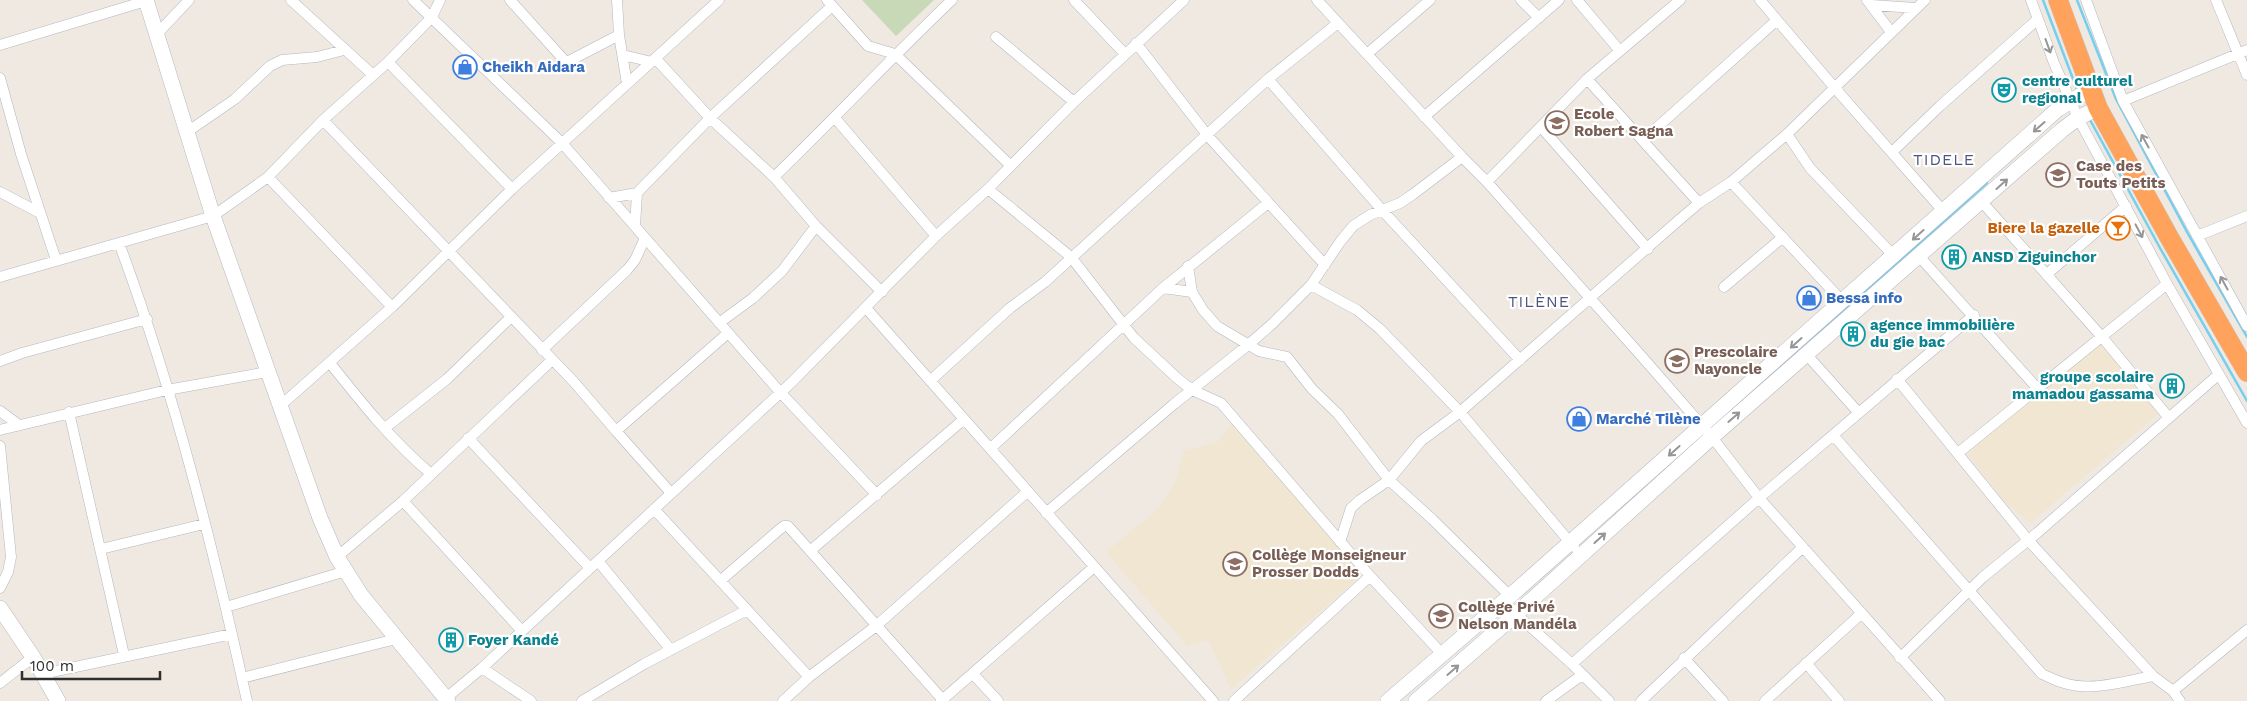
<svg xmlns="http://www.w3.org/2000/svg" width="2247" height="701" viewBox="0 0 2247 701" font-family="'Work Sans',sans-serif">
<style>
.education{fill:#f0e6d1}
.cemetery{fill:#c8d9b8}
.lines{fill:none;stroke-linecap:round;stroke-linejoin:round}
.stream{stroke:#75cff0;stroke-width:2.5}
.street-casing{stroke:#b4b7c1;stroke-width:11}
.secondary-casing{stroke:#b4b7c1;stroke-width:16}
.highway-casing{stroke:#c9c9c9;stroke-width:20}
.street{stroke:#fff;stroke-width:10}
.secondary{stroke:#fff;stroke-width:15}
.highway{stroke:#ffa35c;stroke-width:19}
.oneway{stroke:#969696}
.labels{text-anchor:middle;stroke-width:4.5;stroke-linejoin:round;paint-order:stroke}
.shop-label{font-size:15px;font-weight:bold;fill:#366cbe;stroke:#fff;text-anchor:start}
.culture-label{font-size:15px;font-weight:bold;fill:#0d838f;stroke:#fff;text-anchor:start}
.education-label{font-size:15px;font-weight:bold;fill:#785e54;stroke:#fff;text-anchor:start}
.food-label{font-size:15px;font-weight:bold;fill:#c56008;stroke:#fff;text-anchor:end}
.neighbourhood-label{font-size:16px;letter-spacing:1px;fill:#4d5680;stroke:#fff}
</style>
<rect width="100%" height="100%" fill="#efe9e1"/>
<!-- education -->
<path class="education" d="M2099,342L2159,413L2030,523L2005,502L1968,454L1994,425Z
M1234,422L1261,454L1259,457L1270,469L1363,574L1231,689L1208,640L1187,646L1106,552L1158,509L1175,482L1184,451L1217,442Z"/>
<!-- cemetery -->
<path class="cemetery" d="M862,0H934L896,36Z"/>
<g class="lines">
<!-- stream -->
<path class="stream" d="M2043,0L2078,92
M2077,0L2116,99L2187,232L2247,337
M2089,118L2160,248L2247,401
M1770,376L1987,183"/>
<!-- street casing -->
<g class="street-casing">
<path id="street" d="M291,0L373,75
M413,0L562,143L780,392L877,495
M510,0L565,61H569L619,35
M617,0L619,35L627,84
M827,0L868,46L895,54L1011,166
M1074,0L1124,53
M1317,0L1462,157L1487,182L1644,359L1712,437L1759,498L1940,701
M1521,0L1539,18
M1577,0L1620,51
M1760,0L1834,87L1944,212
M1867,0L1891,32
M2031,0L2054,63L2078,118L2167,284L2247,423
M2086,0L2123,101L2247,326
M2216,0L2247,75
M1872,5L1915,8
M156,35L189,0
M996,37L1074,102
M1136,43L1208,136L1325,265
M0,45L146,1
M1367,54L1430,0
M623,55L652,62
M656,59L710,118L774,177L816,226L882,292
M388,62L512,189
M0,78L21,154L56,260
M1268,79L1382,210L1520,360
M1587,79L1699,203
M2123,101L2247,50
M1424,117L1559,0
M835,118L936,236
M323,120L574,382L616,431L728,333
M1541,127L1648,249
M187,132L235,99L270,66L282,60L317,57L344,50
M1787,134L1810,168L1894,256
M1643,140L1777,20
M1892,152L1940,106L2038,19
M268,177L392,307
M774,177C834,119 891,58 952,0
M1487,182L1587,79L1680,0
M1731,182L1843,302
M988,189L1071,257L1134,338L1177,378L1192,390L1221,403L1370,576L1443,655
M0,192L40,213
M609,198L637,193L710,118L832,6
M1982,202L2102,337L2169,418
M635,226L637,193
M2197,236L2247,216
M119,243C174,391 213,547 247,701
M1918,255L2037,388
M1188,266L1192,292L1203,310L1217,326L1259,351L1287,357L1312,389L1338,414L1389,480L1432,519L1510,596
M2047,274L2126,206
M0,277L213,216L268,177L323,120L388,62L432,17L440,0
M1311,285L1357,310L1380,329L1460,412L1574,547
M1724,287L1783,237
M1163,288L1192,292
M866,308L1213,701
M719,323L753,298L782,271L816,226
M542,350L627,270L635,260L645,238
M1807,355L1858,412
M0,361L22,353L147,319
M330,363C361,402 392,441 430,473
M1897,379L2028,540L2153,676L2173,691L2180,701
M930,381L1010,308L1045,282L1268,79L1338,23
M280,406L392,307L512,189L719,0
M0,411L19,425
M69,412L124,655
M385,428L447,379L510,318
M0,430L167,390L267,372
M616,431L671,493
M1833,435L2042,674C2049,677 2056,681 2064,683C2092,692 2125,681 2153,676
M468,438L590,568
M0,446L11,557L8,572L0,588
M991,448L1163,288L1268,203
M1958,453L2167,284
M403,501L522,631
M654,509L809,677
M1046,513L1174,404L1248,345L1272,324L1311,285L1340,242L1353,226L1370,215L1400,203L1412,195L1462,157
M1340,542L1351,508L1360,500L1389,480L1421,441L1460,412L1679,220L1699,203L1731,182L1787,134L1925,0
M101,549L204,524
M810,551L963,420
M337,557L403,501L552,360
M598,561L671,650
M720,581L780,529L784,526H788L943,700
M226,607L346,571
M1516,614L1572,664L1609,701
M1684,658L1723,701
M1900,658L1983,577L2037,533L2218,375
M1806,663L1839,701
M1572,664L1759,498L1974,315
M482,668L531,701
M42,674L232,634
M973,674L998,701
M242,678L396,639
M0,683L33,657
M2173,691L2247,630
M446,698L482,668L792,382L936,236L988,189L1074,102L1184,0
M582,701L644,664L747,610
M783,701L809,677L876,626L1027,492
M941,701L1094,567
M1234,701L1370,576
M1546,701L1582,675
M1641,701L1803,547
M1765,701L1862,613"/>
</g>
<!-- secondary casing -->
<g class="secondary-casing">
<path id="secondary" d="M146,0L213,216L320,518L337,557L361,595L448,701
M0,608L33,657L58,701
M1388,701L1510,596L2058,109L2091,89
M1416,701L1516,614L1712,437L2062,130L2078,118L2098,108"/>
</g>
<!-- highway casing -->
<g class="highway-casing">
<path id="highway" d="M2058,0L2098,108L2169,237L2247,372"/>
</g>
<!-- street -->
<use href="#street" class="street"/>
<!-- secondary -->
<use href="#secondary" class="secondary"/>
<!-- highway -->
<use href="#highway" class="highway"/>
</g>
<!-- one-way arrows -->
<defs><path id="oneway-shaft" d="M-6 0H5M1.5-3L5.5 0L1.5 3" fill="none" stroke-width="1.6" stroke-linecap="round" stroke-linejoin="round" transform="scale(1.25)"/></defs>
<g class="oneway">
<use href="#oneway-shaft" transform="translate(2048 46) rotate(70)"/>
<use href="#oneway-shaft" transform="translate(2039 127) rotate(139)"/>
<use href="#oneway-shaft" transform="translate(2145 141) rotate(-119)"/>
<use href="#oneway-shaft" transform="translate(2002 184) rotate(-42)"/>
<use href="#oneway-shaft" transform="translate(2139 231) rotate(62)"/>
<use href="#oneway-shaft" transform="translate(1918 235) rotate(138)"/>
<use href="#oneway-shaft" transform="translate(2224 283) rotate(-119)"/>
<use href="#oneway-shaft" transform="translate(1796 343) rotate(138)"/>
<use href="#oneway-shaft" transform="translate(1734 417) rotate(-41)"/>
<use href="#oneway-shaft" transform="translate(1674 451) rotate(138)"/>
<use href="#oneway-shaft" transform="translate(1600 538) rotate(-42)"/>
<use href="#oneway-shaft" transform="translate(1453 670) rotate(-41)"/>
</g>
<!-- icons -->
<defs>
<g id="shop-ring" transform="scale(1.25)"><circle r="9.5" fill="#fff" stroke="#3f7fe0" stroke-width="1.5"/><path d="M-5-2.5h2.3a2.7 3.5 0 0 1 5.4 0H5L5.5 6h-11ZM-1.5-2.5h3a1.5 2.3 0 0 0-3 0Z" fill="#3f7fe0"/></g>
<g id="theatre-ring" transform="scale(1.25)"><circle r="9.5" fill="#fff" stroke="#0f9aa8" stroke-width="1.5"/><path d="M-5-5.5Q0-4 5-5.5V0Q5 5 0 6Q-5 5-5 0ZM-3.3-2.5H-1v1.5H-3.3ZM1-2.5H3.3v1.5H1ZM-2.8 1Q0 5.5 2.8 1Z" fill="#0f9aa8"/></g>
<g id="school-ring" transform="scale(1.25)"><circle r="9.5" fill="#fff" stroke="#8d6e63" stroke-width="1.5"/><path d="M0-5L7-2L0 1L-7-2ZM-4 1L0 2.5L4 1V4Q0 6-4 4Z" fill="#8d6e63"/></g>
<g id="bar-ring" transform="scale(1.25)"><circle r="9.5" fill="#fff" stroke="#e8710a" stroke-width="1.5"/><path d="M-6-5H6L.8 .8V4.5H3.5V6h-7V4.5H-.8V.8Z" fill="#e8710a"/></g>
<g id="building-ring" transform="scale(1.25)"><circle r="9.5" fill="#fff" stroke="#0f9aa8" stroke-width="1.5"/><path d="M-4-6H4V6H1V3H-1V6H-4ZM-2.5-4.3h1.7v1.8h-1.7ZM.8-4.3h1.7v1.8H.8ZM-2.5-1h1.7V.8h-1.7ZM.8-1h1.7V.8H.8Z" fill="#0f9aa8"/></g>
</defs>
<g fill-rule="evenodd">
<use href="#shop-ring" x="465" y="67"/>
<use href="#theatre-ring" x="2004" y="90"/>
<use href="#school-ring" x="1557" y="123"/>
<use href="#school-ring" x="2058" y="175"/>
<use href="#bar-ring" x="2118" y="228"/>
<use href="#building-ring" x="1954" y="257"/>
<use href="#shop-ring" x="1809" y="298"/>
<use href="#building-ring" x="1853" y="334"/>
<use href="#school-ring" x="1677" y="361"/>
<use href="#building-ring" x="2172" y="386"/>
<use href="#shop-ring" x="1579" y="419"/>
<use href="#school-ring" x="1235" y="564"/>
<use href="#school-ring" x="1441" y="616"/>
<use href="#building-ring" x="451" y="640"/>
</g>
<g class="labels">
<!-- shop labels -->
<g class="shop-label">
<text x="482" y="72">Cheikh Aidara</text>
<text x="1826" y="303">Bessa info</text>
<text x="1596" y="424">Marché Tilène</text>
</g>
<!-- culture labels -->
<g class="culture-label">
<text x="2022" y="86">centre culturel<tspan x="2022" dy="17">regional</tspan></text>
<text x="1972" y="262">ANSD Ziguinchor</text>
<text x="1870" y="330">agence immobilière<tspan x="1870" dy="17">du gie bac</tspan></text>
<text x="2154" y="382" text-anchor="end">groupe scolaire<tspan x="2154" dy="17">mamadou gassama</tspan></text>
<text x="468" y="645">Foyer Kandé</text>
</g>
<!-- education labels -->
<g class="education-label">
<text x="1574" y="119">Ecole<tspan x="1574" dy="17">Robert Sagna</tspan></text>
<text x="2076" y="171">Case des<tspan x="2076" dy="17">Touts Petits</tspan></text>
<text x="1694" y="357">Prescolaire<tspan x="1694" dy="17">Nayoncle</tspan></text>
<text x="1252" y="560">Collège Monseigneur<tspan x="1252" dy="17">Prosser Dodds</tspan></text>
<text x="1458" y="612">Collège Privé<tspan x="1458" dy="17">Nelson Mandéla</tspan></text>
</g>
<!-- food labels -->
<g class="food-label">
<text x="2100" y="233">Biere la gazelle</text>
</g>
<!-- neighbourhood labels -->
<g class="neighbourhood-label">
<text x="1944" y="165">TIDELE</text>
<text x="1539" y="307">TILÈNE</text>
</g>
</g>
<!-- scale -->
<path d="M22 671v8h138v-8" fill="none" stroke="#2e2e2e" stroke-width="2.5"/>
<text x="30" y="671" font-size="15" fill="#2e2e2e" stroke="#ffffff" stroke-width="4" paint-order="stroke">100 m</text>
</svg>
